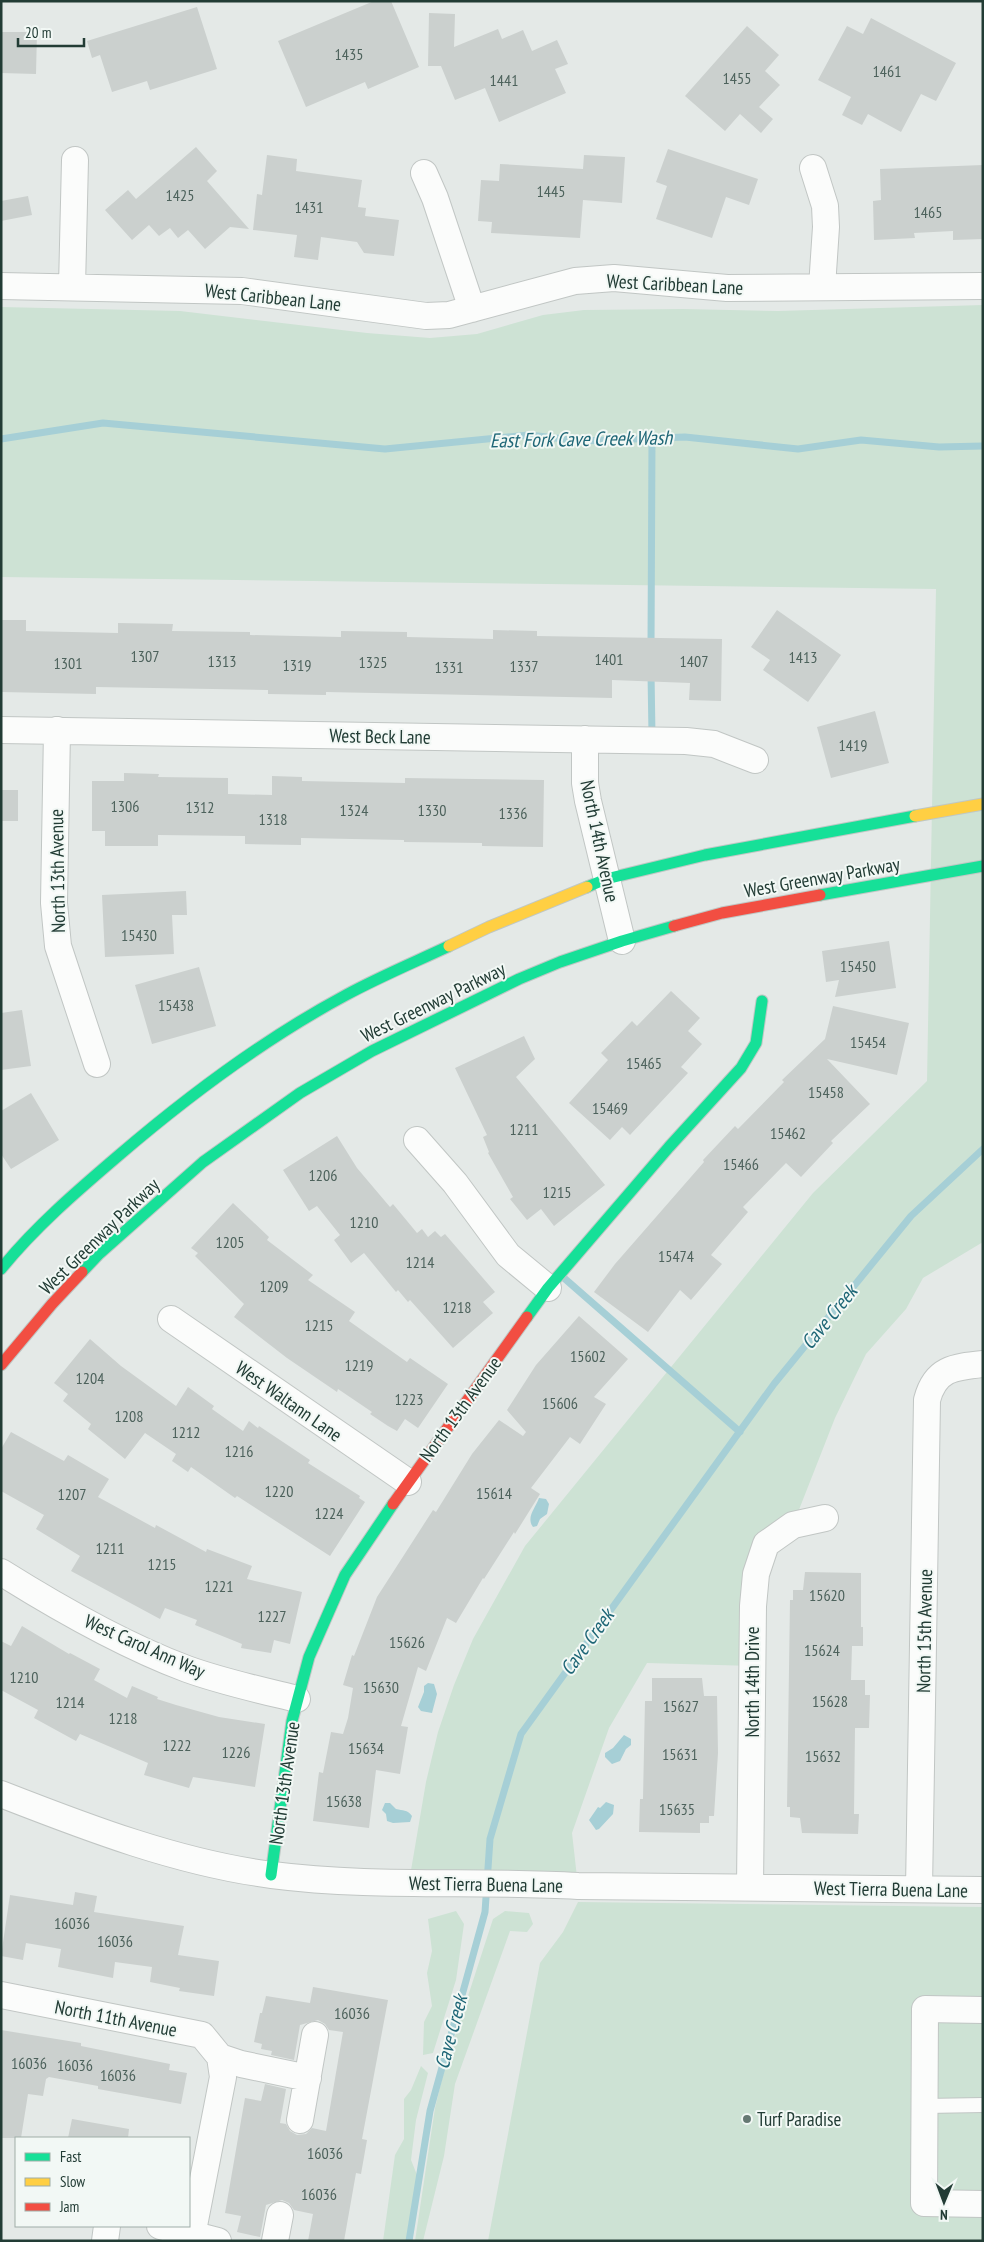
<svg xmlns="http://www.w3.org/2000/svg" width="984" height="2242" viewBox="0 0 984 2242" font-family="'PT Sans Narrow',sans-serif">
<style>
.green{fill:#cde2d4}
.water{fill:#a6cfd6}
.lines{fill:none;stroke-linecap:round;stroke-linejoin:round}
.stream{stroke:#a6cfd6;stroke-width:7}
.building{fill:#cbd0ce}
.lane-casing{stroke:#c1c6c4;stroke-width:16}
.street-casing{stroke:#c1c6c4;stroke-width:28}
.fast-casing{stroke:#bfc7c4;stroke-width:13}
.slow-casing{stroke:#bfc7c4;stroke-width:13}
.jam-casing{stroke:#bfc7c4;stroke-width:13}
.lane{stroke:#fbfcfb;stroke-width:14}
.street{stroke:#fbfcfb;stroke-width:26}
.fast{stroke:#16e098;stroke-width:11}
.slow{stroke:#ffcf43;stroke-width:11}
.jam{stroke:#f24e42;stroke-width:11}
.poi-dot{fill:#667973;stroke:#f2f8f5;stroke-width:2}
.labels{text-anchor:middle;stroke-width:4;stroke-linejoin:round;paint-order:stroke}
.number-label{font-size:16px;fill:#4d625c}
.street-label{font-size:19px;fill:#223c35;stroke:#f2f8f5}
.poi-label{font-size:19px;fill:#223c35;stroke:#f2f8f5;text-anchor:start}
.water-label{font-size:20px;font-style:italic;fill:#1e6676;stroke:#f2f8f5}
</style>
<rect width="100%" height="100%" fill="#e4e9e7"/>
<!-- green -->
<path class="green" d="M983,305V1242L923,1278L906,1309L866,1354L835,1418L793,1525L766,1544L753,1666L647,1663L609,1728L572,1833L578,1886L409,1882L426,1782L438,1732L454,1685L473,1639L525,1546L813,1193L927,1081L936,589L1,577V307L180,311L367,333L430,338L477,334L543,315L584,310L683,309L778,311Z
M578,1902L983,1907V2241H488L540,1963L563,1932Z
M456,1911L464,1924L456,1980L433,2053L423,2055L424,2022L432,2006L427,1973L432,1951L428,1919Z
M505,1911L529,1913L533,1924L527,1932L510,1931L455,2084L444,2156L423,2241H415L435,2108L445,2067L493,1919Z
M421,2066L428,2073L416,2120L411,2160L417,2175L406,2241H383L395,2155L404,2139V2099L411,2090Z"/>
<!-- water -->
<path class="water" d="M539,1498L546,1499L549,1504L547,1514L540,1519L537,1526L533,1527C526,1517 535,1509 539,1498Z
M428,1683L434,1684L437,1694L432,1713L421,1711L418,1707L424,1692V1686Z
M624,1735L631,1739V1745L626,1749L620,1761L612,1764L605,1757V1753L613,1748Z
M606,1802L614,1805L613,1814L599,1829L596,1830L589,1820L598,1807L600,1808Z
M385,1803H390L396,1809C403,1811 407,1809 412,1816L410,1822L393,1823L387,1821L386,1814L382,1810Z"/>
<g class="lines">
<!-- stream -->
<path class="stream" d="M1,439L103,423L385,449L529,435L582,441L685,437L798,449L861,440L939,447L983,446
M651,647L652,438
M651,673L652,735
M564,1278L740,1432
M409,2241L430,2111L485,1912L490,1839L521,1734L774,1384L911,1216L983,1149"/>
</g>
<!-- building -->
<path class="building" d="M374,1H391L419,67L368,89L365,82L306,107L278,41Z
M197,7L217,69L150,90L147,81L112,92L100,55L92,58L87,41Z
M429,13L455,14L454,47L498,29L502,39L523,30L532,51L557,40L568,64L555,69L566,93L499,122L485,88L455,100L441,66H428Z
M871,18L956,63L936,101L921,94L901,132L868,114L862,125L842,115L851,97L818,80L847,26L863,34Z
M747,26L779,55L765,71L780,85L759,107L773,119L761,133L740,114L725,131L685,96Z
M1,32H37L36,74L1,73Z
M196,147L217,171L207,181L249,229L230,227L205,249L188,230L178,238L170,228L159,236L149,225L132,240L105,210L128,190L136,199Z
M668,149L758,179L749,205L726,197L712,238L656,219L667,186L656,182Z
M267,155L297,159L296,171L362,180L358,207L366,208L365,216L399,220L394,256L364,253L357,242L321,237L318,260L294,257L297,235L253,230L257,194L262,195Z
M584,155L625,157L622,203L583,200L580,238L491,233L492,222L478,221L481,180L499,181L500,164L583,169Z
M983,165V239L953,240V231L914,233L915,238L874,240L873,201L881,200L880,169Z
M28,196L32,215L1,221V201Z
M777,610L841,655L808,702L763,670L770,660L751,647Z
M1,620H26V631L118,633V623L173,624L172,631L250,632V635L341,637V631L407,632V637L493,639V630L537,631V636L722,639L721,701L689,700L690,683L612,680V698L326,692V695L268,694V690L96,687V694L1,692Z
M875,711L889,763L831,778L817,727Z
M124,773L159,774L158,777L228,778V794L272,795V776L302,777V781L405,783V778L544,780L543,847L482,846V843L404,842V840L301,838V845L245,844V836L158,835V846H105V831H92V781H124Z
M1,790H18V821H1Z
M186,891L187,915H172L174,954L105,957L102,895Z
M889,941L896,988L835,997L839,980L826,982L822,951Z
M199,967L216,1026L152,1044L135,985Z
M671,991L700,1018L688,1031L702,1044L681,1067L688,1073L630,1135L622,1127L610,1140L569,1103L608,1060L601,1053L632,1021L637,1026Z
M833,1006L909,1023L897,1075L827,1059L870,1104L831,1141L833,1143L801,1177L786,1163L743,1207L748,1212L711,1255L722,1264L691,1300L680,1290L648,1332L594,1292L615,1264L704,1162L703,1160L735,1126L738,1129L784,1082L782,1080L825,1039Z
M22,1010L31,1066L1,1070V1013Z
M524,1036L535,1059L516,1077L605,1185L554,1226L541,1209L527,1220L510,1199L513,1197L488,1153L489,1152L483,1137L487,1135L455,1068Z
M31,1093L59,1140L11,1169L1,1154V1111Z
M337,1136L357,1168L390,1207L393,1204L417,1233L422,1229L428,1237L435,1231L441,1237L445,1234L495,1292L483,1302L493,1313L453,1348L410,1300L408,1302L398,1290L396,1292L364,1253L351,1263L334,1240L340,1235L317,1206L309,1211L283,1170Z
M233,1203L269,1237L267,1240L313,1275L308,1280L355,1312L349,1321L407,1362L410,1358L448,1384L418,1428L405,1419L397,1431L388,1426L370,1414L372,1412L338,1389L337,1392L287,1358L234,1317L244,1304L195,1256L198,1253L191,1248Z
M579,1316L628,1359L594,1397L606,1404L580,1444L570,1437L531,1488L540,1494L515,1534L514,1532L484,1579L483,1578L456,1623L447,1618L426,1671L418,1667L401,1726L408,1727L400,1774L376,1770L369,1828L313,1821L319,1772L323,1773L331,1732L343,1734L348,1718L353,1688L343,1685L352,1655L354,1656L377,1597L433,1510L436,1512L472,1454L499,1420L523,1436L526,1432L507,1410L536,1365Z
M90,1339L121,1366L176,1406L188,1387L214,1406L212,1409L243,1431L249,1421L258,1428L259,1426L310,1460L308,1463L360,1496L359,1498L365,1502L330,1556L237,1496L235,1498L191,1467L188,1472L172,1461L176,1454L145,1433L125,1459L88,1429L91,1424L63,1401L68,1394L54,1383Z
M11,1432L64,1461L68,1455L109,1479L98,1497L155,1528L156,1525L206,1552L207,1549L252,1566L247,1579L302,1592L290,1644L274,1640L271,1653L241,1648L242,1644L195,1625L197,1620L165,1608L160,1619L71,1571L80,1556L36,1529L44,1515L1,1491V1449Z
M805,1572L861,1573V1627H863V1646H852L851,1680H865V1695H870L869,1728H855L854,1814H859L858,1834L802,1833L800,1818L790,1817V1807H787L790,1600H793V1590H803Z
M22,1626L69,1654L70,1653L100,1669L94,1680L127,1698L132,1686L158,1697L157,1699L176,1705L219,1717L265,1724L255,1787L193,1777L189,1788L144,1775L148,1763L80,1734L76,1741L34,1718L38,1710L1,1690V1641L11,1646Z
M652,1678H702L704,1696H717L718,1753L714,1816H709V1823H700V1833L639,1832L640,1799H643L645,1701H652Z
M75,1892L97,1896L94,1912L184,1926L178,1955L219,1961L214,1996L179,1991L180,1988L150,1982L152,1967L115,1962L113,1978L58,1967L61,1949L26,1943L23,1960L1,1956L10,1895L73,1905Z
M313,1987L388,2000L362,2139L367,2140L361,2174L356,2173L344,2241H308L313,2214L294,2210L289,2203L282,2200L266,2205L260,2237L237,2232L241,2216L225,2213L245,2098L261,2101L265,2084L286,2089L280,2123L286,2124L290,2131L297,2135L306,2134L312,2128L326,2131L343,2032L329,2030L325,2024L318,2020L300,2025L294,2060L271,2055L272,2051L261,2049L262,2044L254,2042L260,2013H262L266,1996L310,2003Z
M1,2030L81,2043V2046L170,2064L169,2070L187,2073L181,2104L98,2089V2086L49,2077L46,2079L43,2096L28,2094L21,2138H1Z
M72,2119L129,2129L128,2138H68Z"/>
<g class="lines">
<!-- lane casing -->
<g class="lane-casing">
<path id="lane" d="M925,2106L983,2105"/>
</g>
<!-- street casing -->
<g class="street-casing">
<path id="street" d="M813,168L825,206L826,227L822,287
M424,173L435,198L472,309
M1,286L242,291L426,316L449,315L575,281L614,278L727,288L983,286
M72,287L75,160
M1,730L686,741L714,744L755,760
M57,730L54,903L58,946L97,1064
M585,739V783L588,801L622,941
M417,1140L455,1183L508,1255L548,1288
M171,1319L408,1482
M1,1572C60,1609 123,1645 187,1669C223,1682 260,1690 297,1699
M1,1794C88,1828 179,1863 272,1875C373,1888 476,1880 578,1886L983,1890
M750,1887L753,1606L756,1574L766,1544L793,1525L825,1518
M919,1889L927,1400C935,1369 953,1367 983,1364
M1,1995L202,2035L220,2057L241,2064L308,2078
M983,2010L925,2009L924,2203L983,2204
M300,2120L315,2035
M160,2226L218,2241
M105,2241L107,2226
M191,2241L223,2077L220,2057
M275,2241L280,2215"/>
</g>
<!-- fast casing -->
<g class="fast-casing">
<path id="fast" d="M587,887L606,879L705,855L915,816
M820,895L983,866
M1,1269C35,1227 77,1191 118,1156C188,1096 264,1039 346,995C379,977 415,962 449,946
M82,1272L98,1255L203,1162L300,1093L372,1051L519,979L560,962L622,941L674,926
M527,1317L548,1288L669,1147L741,1068L756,1043L762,1001
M271,1875L292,1721L309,1657L345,1575L393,1504"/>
</g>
<!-- slow casing -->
<g class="slow-casing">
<path id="slow" d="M915,816L983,804
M449,946L489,927L587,887"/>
</g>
<!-- jam casing -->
<g class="jam-casing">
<path id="jam" d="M674,926L722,913L820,895
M1,1365L52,1304L82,1272
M393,1504L527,1317"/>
</g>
<!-- lane -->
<use href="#lane" class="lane"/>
<!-- street -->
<use href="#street" class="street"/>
<!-- fast -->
<use href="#fast" class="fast"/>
<!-- slow -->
<use href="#slow" class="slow"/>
<!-- jam -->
<use href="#jam" class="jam"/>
</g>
<!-- markers -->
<circle class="poi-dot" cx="747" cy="2119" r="5"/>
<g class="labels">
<!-- number labels -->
<g class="number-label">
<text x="349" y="60">1435</text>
<text x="887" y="77">1461</text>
<text x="737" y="84">1455</text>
<text x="504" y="86">1441</text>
<text x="551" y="197">1445</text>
<text x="180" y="201">1425</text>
<text x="309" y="213">1431</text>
<text x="928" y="218">1465</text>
<text x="145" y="662">1307</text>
<text x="803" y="663">1413</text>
<text x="609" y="665">1401</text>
<text x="222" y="667">1313</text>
<text x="694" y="667">1407</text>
<text x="373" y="668">1325</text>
<text x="68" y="669">1301</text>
<text x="297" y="671">1319</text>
<text x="524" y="672">1337</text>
<text x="449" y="673">1331</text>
<text x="853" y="751">1419</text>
<text x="125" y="812">1306</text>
<text x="200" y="813">1312</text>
<text x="354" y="816">1324</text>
<text x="432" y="816">1330</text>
<text x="513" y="819">1336</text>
<text x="273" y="825">1318</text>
<text x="139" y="941">15430</text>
<text x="858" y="972">15450</text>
<text x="176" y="1011">15438</text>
<text x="868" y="1048">15454</text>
<text x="644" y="1069">15465</text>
<text x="826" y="1098">15458</text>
<text x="610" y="1114">15469</text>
<text x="524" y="1135">1211</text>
<text x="788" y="1139">15462</text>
<text x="741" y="1170">15466</text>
<text x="323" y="1181">1206</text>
<text x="557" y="1198">1215</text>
<text x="364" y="1228">1210</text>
<text x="230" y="1248">1205</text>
<text x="676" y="1262">15474</text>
<text x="420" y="1268">1214</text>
<text x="274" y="1292">1209</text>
<text x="457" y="1313">1218</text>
<text x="319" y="1331">1215</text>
<text x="588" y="1362">15602</text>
<text x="359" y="1371">1219</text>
<text x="90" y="1384">1204</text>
<text x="409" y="1405">1223</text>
<text x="560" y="1409">15606</text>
<text x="129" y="1422">1208</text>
<text x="186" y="1438">1212</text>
<text x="239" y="1457">1216</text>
<text x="279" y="1497">1220</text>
<text x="494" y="1499">15614</text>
<text x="72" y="1500">1207</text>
<text x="329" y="1519">1224</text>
<text x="110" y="1554">1211</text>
<text x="162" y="1570">1215</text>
<text x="219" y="1592">1221</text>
<text x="827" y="1601">15620</text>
<text x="272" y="1622">1227</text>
<text x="407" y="1648">15626</text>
<text x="822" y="1656">15624</text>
<text x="24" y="1683">1210</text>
<text x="381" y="1693">15630</text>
<text x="830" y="1707">15628</text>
<text x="70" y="1708">1214</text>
<text x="681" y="1712">15627</text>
<text x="123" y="1724">1218</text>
<text x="177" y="1751">1222</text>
<text x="366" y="1754">15634</text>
<text x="236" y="1758">1226</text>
<text x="680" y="1760">15631</text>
<text x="823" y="1762">15632</text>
<text x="344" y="1807">15638</text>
<text x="677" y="1815">15635</text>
<text x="72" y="1929">16036</text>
<text x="115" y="1947">16036</text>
<text x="352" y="2019">16036</text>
<text x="29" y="2069">16036</text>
<text x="75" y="2071">16036</text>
<text x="118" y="2081">16036</text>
<text x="325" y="2159">16036</text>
<text x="319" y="2200">16036</text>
</g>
<!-- street labels -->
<g class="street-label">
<text transform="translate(675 284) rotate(3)" y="7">West Caribbean Lane</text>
<text transform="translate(273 297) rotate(6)" y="7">West Caribbean Lane</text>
<text transform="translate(380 736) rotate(1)" y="7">West Beck Lane</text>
<text transform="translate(600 841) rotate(78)" y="7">North 14th Avenue</text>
<text transform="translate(57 871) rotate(-91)" y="7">North 13th Avenue</text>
<text transform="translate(822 877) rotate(-10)" y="7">West Greenway Parkway</text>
<text transform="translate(433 1002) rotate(-26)" y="7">West Greenway Parkway</text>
<text transform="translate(99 1236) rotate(-44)" y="7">West Greenway Parkway</text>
<text transform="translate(289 1401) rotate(35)" y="7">West Waltann Lane</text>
<text transform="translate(460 1409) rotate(-54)" y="7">North 13th Avenue</text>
<text transform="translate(924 1631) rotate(-89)" y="7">North 15th Avenue</text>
<text transform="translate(145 1646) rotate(24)" y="7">West Carol Ann Way</text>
<text transform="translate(752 1682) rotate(-90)" y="7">North 14th Drive</text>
<text transform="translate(284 1783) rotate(-82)" y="7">North 13th Avenue</text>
<text transform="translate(486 1884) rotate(1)" y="7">West Tierra Buena Lane</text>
<text transform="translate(891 1889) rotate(1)" y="7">West Tierra Buena Lane</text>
<text transform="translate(116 2018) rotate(11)" y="7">North 11th Avenue</text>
</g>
<!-- poi labels -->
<g class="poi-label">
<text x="757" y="2126">Turf Paradise</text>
</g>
<!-- water labels -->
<g class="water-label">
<text transform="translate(581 439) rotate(-1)" y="7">East Fork Cave Creek Wash</text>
<text transform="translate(829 1317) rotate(-51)" y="7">Cave Creek</text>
<text transform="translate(587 1642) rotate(-54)" y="7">Cave Creek</text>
<text transform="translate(451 2032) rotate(-75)" y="7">Cave Creek</text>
</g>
</g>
<!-- border -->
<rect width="984" height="2242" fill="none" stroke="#223c35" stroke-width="5"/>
<!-- legend -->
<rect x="15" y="2137" width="175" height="90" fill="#f2f8f5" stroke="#9fada8"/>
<rect x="25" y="2153" width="25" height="8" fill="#16e098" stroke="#9fada8"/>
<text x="60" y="2162" font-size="15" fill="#223c35">Fast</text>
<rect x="25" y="2178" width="25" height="8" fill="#ffcf43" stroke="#9fada8"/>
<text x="60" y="2187" font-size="15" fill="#223c35">Slow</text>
<rect x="25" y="2203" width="25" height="8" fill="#f24e42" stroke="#9fada8"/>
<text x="60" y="2212" font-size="15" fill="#223c35">Jam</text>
<!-- north arrow -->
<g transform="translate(944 2202) rotate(181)" stroke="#f2f8f5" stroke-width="4" paint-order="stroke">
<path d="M0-4L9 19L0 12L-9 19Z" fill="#223c35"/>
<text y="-8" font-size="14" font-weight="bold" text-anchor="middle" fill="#223c35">N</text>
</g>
<!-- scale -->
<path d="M18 38v8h66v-8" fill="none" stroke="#223c35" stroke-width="2.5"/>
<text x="25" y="38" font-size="15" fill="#223c35" stroke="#f2f8f5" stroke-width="4" paint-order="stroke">20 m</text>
</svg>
